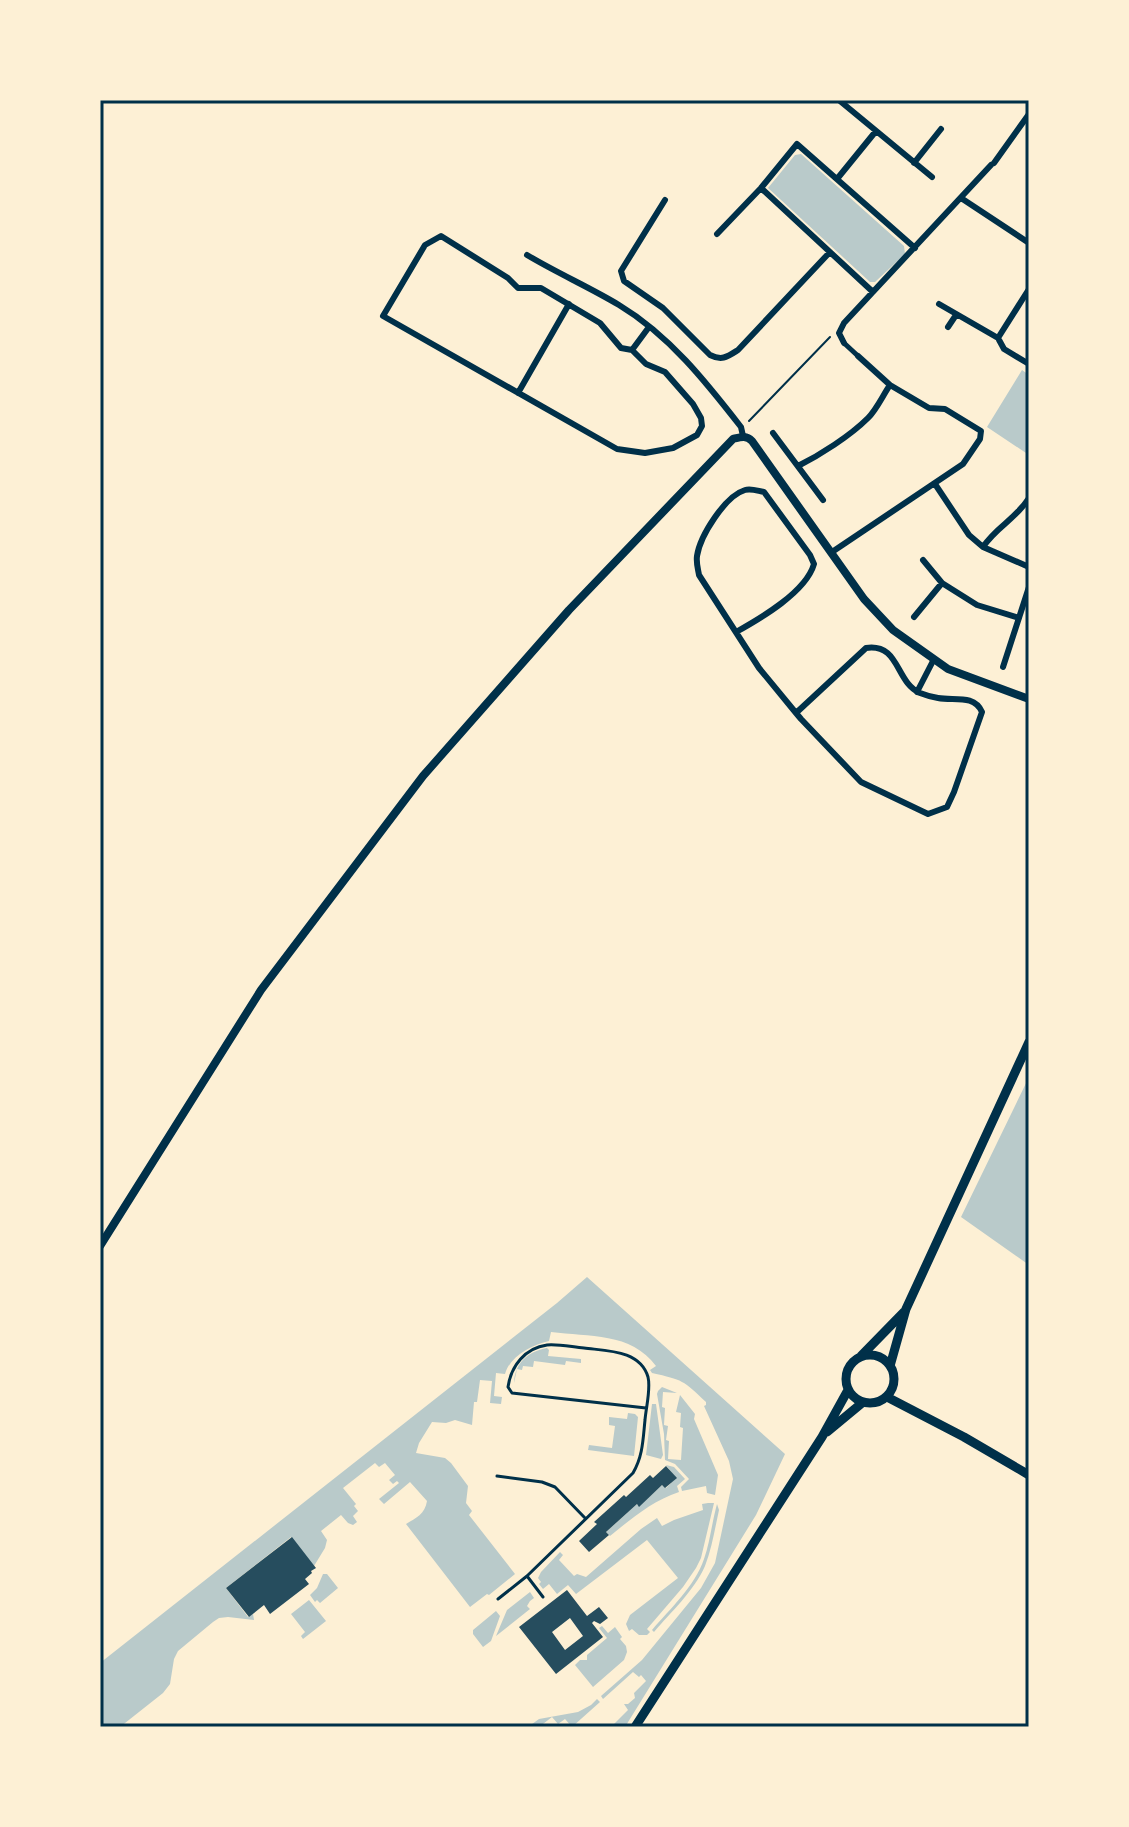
<svg xmlns="http://www.w3.org/2000/svg" width="1129" height="1827" viewBox="0 0 1129 1827" font-family="Ubuntu,sans-serif">
<style>
.green{fill:#b9caca}
.building{fill:#264d5e;fill-rule:evenodd}
.lines{fill:none;stroke-linecap:round;stroke-linejoin:round}
.path{stroke:#003049;stroke-width:2}
.service{stroke:#003049;stroke-width:3}
.pedestrian{stroke:#003049;stroke-width:5}
.minor{stroke:#003049;stroke-width:6}
.tertiary{stroke:#003049;stroke-width:8}
.secondary{stroke:#003049;stroke-width:9}
.neatline{fill:none;stroke:#003049;stroke-width:3}
</style>
<rect width="100%" height="100%" fill="#fdf0d5"/>
<!-- green -->
<path class="green" d="M801,154L904,246L905,254L875,282H870L768,188L795,155Z
M1022,370L1029,375V455L987,427Z
M1029,1077V1265L961,1217Z
M587,1277L785,1454L756,1515L625,1727H611L628,1710L624,1704H628L635,1698L634,1693L646,1681L641,1675L639,1677L633,1672L603,1699L601,1696L642,1660L701,1588L715,1563L733,1479L729,1461L704,1406L706,1405V1402C683,1380 683,1380 652,1373L650,1370L656,1366C631,1332 589,1337 551,1332L549,1341C532,1345 510,1356 505,1374L496,1373L494,1396L502,1397L501,1404L490,1403L492,1381L480,1380L477,1402H474L472,1425L455,1420L446,1423L432,1422L419,1443L416,1453L445,1458L451,1463L468,1486L466,1503L472,1511L469,1515L515,1574L489,1595L487,1594L470,1607L406,1524C416,1518 425,1514 427,1501L410,1482L384,1504L379,1499L399,1483L397,1481L393,1484L389,1480L395,1475L385,1463L379,1467L375,1463L343,1488L356,1504L354,1506L358,1511L353,1516L357,1522L353,1525L348,1523L341,1515L321,1531L327,1540L325,1548L314,1566L291,1537L226,1588L248,1617L253,1614L254,1620L228,1617L219,1618L213,1622L178,1651L174,1659L170,1684L163,1693L120,1727H100V1663L557,1303Z
M547,1348L549,1350L548,1356L581,1359V1363L566,1361L565,1365L534,1361L533,1367L523,1366L522,1370L517,1369L514,1383C515,1363 527,1352 547,1348Z
M662,1387L677,1393L663,1392L662,1407L665,1408L664,1425L668,1426L666,1440L669,1441L668,1459L681,1460L683,1428L680,1427L681,1413L676,1412L680,1395L695,1414L694,1419L718,1475L715,1495L707,1493L706,1486L682,1491L681,1487L689,1479L675,1464L665,1460L664,1434L657,1394L658,1391Z
M652,1404H656L663,1455L661,1459L646,1455Z
M628,1413L635,1414L638,1417L634,1456L588,1450L589,1445L612,1448L615,1426L609,1425V1417L627,1419Z
M666,1465L674,1467L685,1479L677,1486L679,1492C652,1501 631,1519 610,1536L606,1532L637,1504L639,1506L662,1485L666,1488L676,1478Z
M708,1503H714L701,1558L696,1568L683,1587L647,1629L650,1632L647,1635H639L632,1629L629,1631L626,1624L630,1615L678,1578L647,1540L576,1594L568,1585L557,1594L549,1584L543,1589L539,1584L541,1582L538,1578L541,1572L560,1552L563,1555L559,1560L574,1576L577,1574L586,1577L641,1529L657,1518L662,1526L674,1520L703,1510L702,1504Z
M717,1504L719,1510C715,1528 712,1548 705,1566C694,1591 671,1612 654,1632L652,1630C670,1609 695,1586 704,1559C710,1542 712,1522 717,1504Z
M323,1574H327L338,1588L320,1603L317,1600L315,1602L310,1595L317,1588Z
M530,1592L534,1598L530,1601L527,1606L530,1609L496,1636L507,1610Z
M309,1600L326,1621L303,1639L301,1636L305,1632L291,1614Z
M496,1611L500,1616L491,1641L483,1647L473,1634V1630Z
M602,1626L608,1633L615,1627L622,1637L620,1639L626,1646L627,1652L624,1660L593,1687L575,1665L580,1660H587V1655L607,1638L599,1628Z
M597,1699L600,1702L572,1727L565,1719L558,1724L552,1717L539,1727H528L539,1719L578,1712L591,1705Z"/>
<!-- building -->
<path class="building" d="M666,1466L677,1478L665,1488L662,1485L639,1507L637,1504L606,1532L609,1535L589,1552L579,1541L597,1524L594,1522L624,1495L626,1497L650,1475L653,1478Z
M292,1537L316,1568L311,1571L312,1573L305,1579L309,1584L270,1614L264,1605L249,1617L226,1588Z
M567,1590L587,1616L599,1607L608,1618L600,1624L594,1621L592,1623L603,1637L556,1674L519,1627ZM570,1618L583,1636L565,1650L552,1632Z"/>
<g class="lines">
<!-- path -->
<path class="path" d="M749,421L830,337"/>
<!-- service -->
<path class="service" d="M497,1476L542,1482L555,1487L585,1518
M527,1576L543,1597
M498,1599L527,1576L633,1473C643,1456 643,1439 645,1420C646,1407 651,1389 648,1377C640,1350 607,1351 584,1348C572,1347 559,1344 547,1345C525,1348 511,1366 508,1387L512,1393L646,1408"/>
<!-- pedestrian -->
<path class="pedestrian" d="M844,343L858,356"/>
<!-- minor -->
<path class="minor" d="M840,101L932,177
M914,163L941,129
M994,163L1029,114
M837,179L876,131
M761,188L873,292
M961,198L1029,243
M665,200L621,271L624,281L663,308L710,355C722,361 727,357 738,350L830,252
M717,234L761,188L797,144L915,248
M527,255C557,273 589,287 619,305C669,335 706,382 741,427L743,436
M1029,289L998,338L1004,349L1029,364
M939,304L998,338
M948,327L956,315
M844,343L839,333L844,323L991,165
M632,350L621,348L600,323L541,288H518L508,278L441,236L425,245L383,316L617,449L645,453L673,448L697,435L702,426L701,418L693,404L665,372L646,364L632,350L649,327
M518,393L569,304
M773,433L823,500
M798,466C820,455 850,436 868,418C877,409 883,395 890,385
M935,484L969,535L983,547L1029,567
M983,547C997,526 1015,520 1029,498
M832,552L963,464L980,439L981,431L945,409L929,408L890,385L858,356
M923,560L942,583L977,605L1019,618
M914,617L942,583
M736,632C761,618 806,592 814,564L810,555L764,492C758,491 751,488 745,490C725,496 700,536 697,556C696,563 698,569 699,575L759,668L796,713L801,719L861,782L928,814L947,807L954,792L982,712C974,694 954,701 938,698C932,697 925,695 920,693C895,682 900,643 866,648L796,713
M1003,667L1029,587
M917,692L934,659"/>
<!-- tertiary -->
<path class="tertiary" d="M100,1246L261,990L423,776L569,610L733,439C741,437 746,435 752,441L864,599L893,630L948,669L1029,699"/>
<!-- secondary -->
<path class="secondary" d="M846 1379a24 24 0 1 1 48 0a24 24 0 1 1-48 0Z
M861,1356L904,1312
M890,1366L906,1309L1029,1042
M887,1397L964,1437L1029,1475
M827,1432L862,1403
M635,1727L822,1437L848,1390"/>
</g>
<!-- border -->
<rect width="1129" height="1827" fill="none" stroke="#fdf0d5" stroke-width="204"/>
<rect x="102" y="102" width="925" height="1623" class="neatline"/>
</svg>
